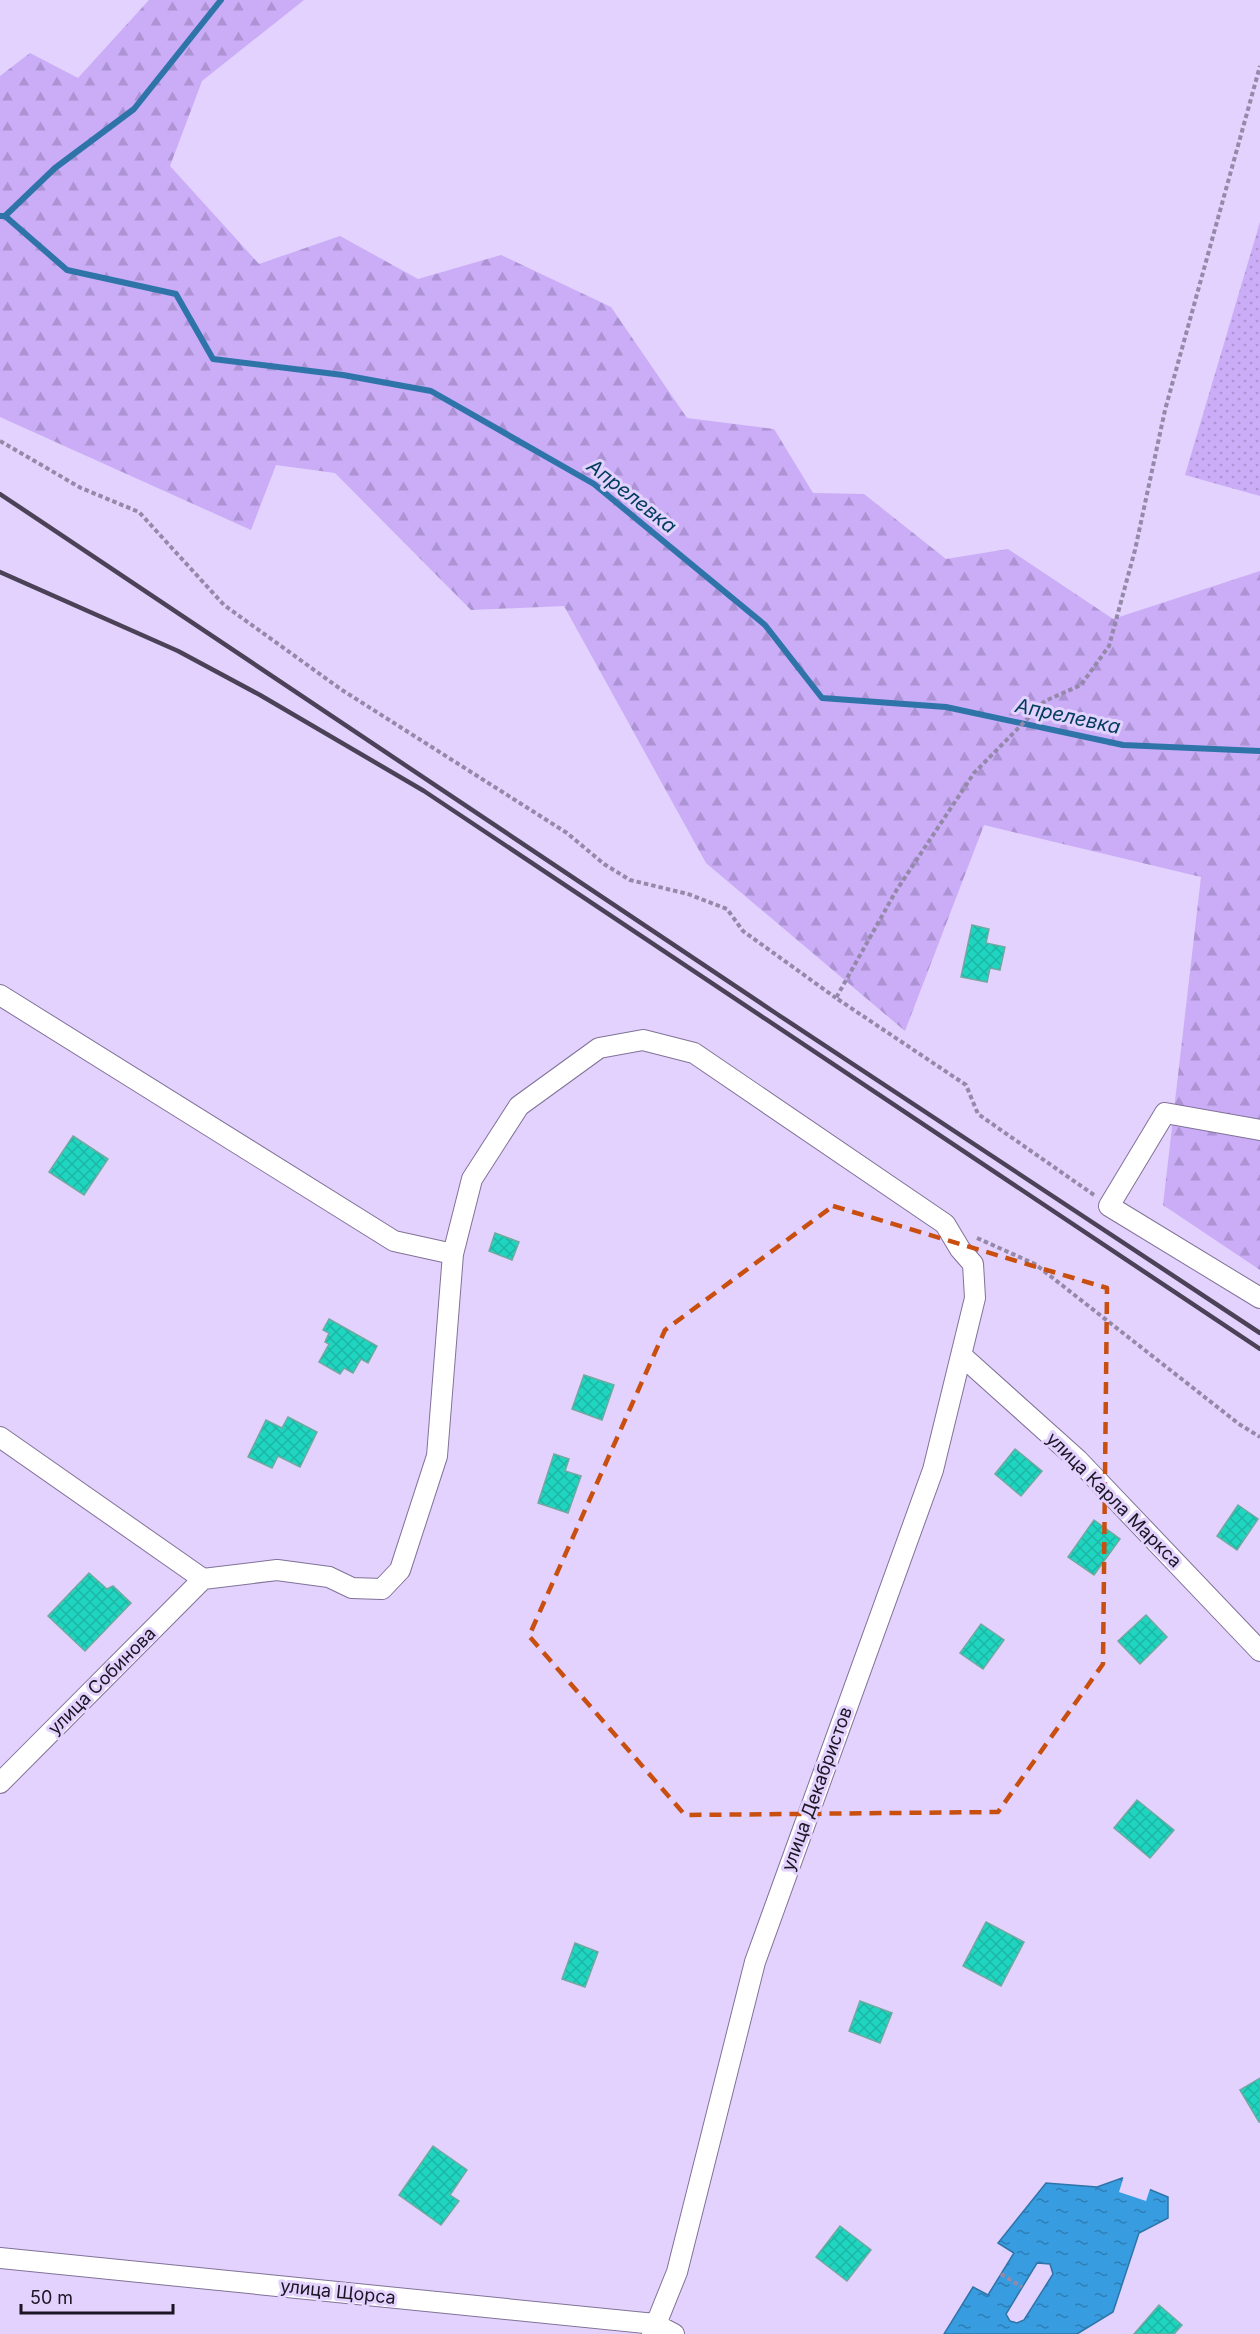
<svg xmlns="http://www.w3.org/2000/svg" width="1260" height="2334" viewBox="0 0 1260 2334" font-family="Inter,sans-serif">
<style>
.grass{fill:url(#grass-dots)}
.forest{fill:url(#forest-firs)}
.water{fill:url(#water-ripples);stroke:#2f74a8;stroke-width:1.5;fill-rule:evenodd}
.pier{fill:#e2d2fd}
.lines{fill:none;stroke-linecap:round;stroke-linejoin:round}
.stream{stroke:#2f74a8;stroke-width:6}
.building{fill:url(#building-cross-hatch);stroke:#71a89f;stroke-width:1.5}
.minor-casing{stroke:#817298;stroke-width:22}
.path{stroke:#9589a9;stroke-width:4;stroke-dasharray:4.5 3;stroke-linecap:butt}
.minor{stroke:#fff;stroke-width:20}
.rail{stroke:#4b4258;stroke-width:4.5}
.marked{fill:none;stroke:#c94f10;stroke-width:4.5;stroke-dasharray:12 8;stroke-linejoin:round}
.labels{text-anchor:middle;stroke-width:6;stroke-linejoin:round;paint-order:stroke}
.street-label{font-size:18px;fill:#1b1524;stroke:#e2d2fd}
.water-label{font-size:20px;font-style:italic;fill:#023c5d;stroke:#e2d2fd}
</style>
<defs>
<pattern id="grass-dots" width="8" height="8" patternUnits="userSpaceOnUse" patternTransform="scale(1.5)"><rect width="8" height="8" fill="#caacf7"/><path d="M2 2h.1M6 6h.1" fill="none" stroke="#ad93d4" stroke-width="1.8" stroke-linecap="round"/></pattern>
<pattern id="forest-firs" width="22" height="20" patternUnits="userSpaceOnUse" patternTransform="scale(1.5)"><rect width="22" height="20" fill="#caacf7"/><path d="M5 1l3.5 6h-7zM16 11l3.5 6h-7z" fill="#ad93d4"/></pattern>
<pattern id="water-ripples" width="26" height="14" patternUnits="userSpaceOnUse" patternTransform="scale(1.5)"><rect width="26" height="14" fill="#379ce0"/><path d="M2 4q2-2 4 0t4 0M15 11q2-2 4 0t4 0" fill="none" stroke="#2e7eb5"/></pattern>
<pattern id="building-cross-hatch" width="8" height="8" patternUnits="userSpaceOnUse" patternTransform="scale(1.5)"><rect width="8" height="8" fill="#20d5c0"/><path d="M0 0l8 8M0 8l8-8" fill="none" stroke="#1cb6a5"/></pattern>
</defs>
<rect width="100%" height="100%" fill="#e2d2fd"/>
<!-- grass -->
<path class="grass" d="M1260,222V496L1185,475Z"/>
<!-- forest -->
<path class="forest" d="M149,0H304L202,81L170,166L259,264L340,236L418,279L501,255L611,307L687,418L774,429L813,493L864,494L946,559L1008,549L1113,619L1260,571V1270L1163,1205L1201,877L984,825L905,1031L706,863L564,606L471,610L335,473L276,465L251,530L0,417V76L30,53L78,78Z"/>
<!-- water -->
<path class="water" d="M1122,2178L1168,2197V2218L1139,2233L1113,2312L1077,2334H944L973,2287L988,2295L1014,2253L998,2243L1046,2183L1097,2187ZM1037,2263L1050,2264L1053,2274L1024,2320L1017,2323L1010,2321L1006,2314Z"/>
<!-- pier -->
<path class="pier" d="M1124,2176L1151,2186L1146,2201L1119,2192Z"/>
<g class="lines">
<!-- stream -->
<path class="stream" d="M0,216H5L67,270L176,294L213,359L343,375L431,391L594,484L765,625L822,698L946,707L1123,745L1260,751
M5,216L55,168L134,109L221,0"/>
</g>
<!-- building -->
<path class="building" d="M972,925L989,929L986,943L1005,947L1000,970L990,968L987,982L961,977Z
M73,1136L108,1159L84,1195L49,1172Z
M495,1233L519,1242L512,1260L489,1251Z
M329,1319L377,1346L368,1363L361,1359L353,1373L344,1368L340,1374L319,1362L329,1344L325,1342L329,1333L323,1330Z
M584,1375L614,1385L602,1420L572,1409Z
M288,1417L317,1432L300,1467L278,1456L272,1468L248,1457L266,1420L282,1428Z
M1015,1449L1042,1471L1021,1496L995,1474Z
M554,1454L569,1459L565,1471L581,1476L568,1513L538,1503Z
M1238,1505L1258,1519L1237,1550L1217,1536Z
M1094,1520L1120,1539L1094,1575L1068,1557Z
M89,1573L107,1589L113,1586L131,1603L85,1651L48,1616Z
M1146,1615L1167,1637L1140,1664L1118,1641Z
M981,1624L1004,1640L983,1669L960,1653Z
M1137,1800L1174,1830L1150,1858L1114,1828Z
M986,1922L1024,1942L1001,1986L963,1966Z
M575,1943L598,1952L585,1987L562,1979Z
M860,2001L892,2013L880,2043L849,2031Z
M1260,2078V2122H1259L1240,2090Z
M433,2146L467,2170L450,2195L459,2201L441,2225L399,2195Z
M840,2226L871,2250L847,2281L816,2257Z
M1159,2305L1182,2325L1174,2334H1134Z"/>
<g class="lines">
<!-- minor casing -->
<g class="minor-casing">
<path id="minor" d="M0,995L394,1241L453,1254
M1260,1130L1165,1113L1109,1206L1260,1298
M961,1355L1078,1460L1260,1651
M0,1437L203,1579L277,1570L329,1577L352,1588L382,1589L400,1570L437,1456L453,1254L472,1179L519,1106L599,1048L643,1040L694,1053L945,1224L960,1249L973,1264L975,1298L933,1470L755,1962L677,2272L652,2334
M0,1783L203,1579
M0,2258L655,2324L674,2334"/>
</g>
<!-- path -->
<path class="path" d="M0,441L81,488L139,512L224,605L342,690L567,833L604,864L630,880L688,894L727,909L743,931L836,998
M1094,1195L978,1114L966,1085L836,998L896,891L974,773L1045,701L1081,685L1109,646L1135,550L1165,410L1260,66
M977,1238L1035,1264L1239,1424L1260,1437
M1001,2274L1022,2287"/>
<!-- minor -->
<use href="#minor" class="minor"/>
<!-- rail -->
<path class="rail" d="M0,494L777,1014L1260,1333
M0,572L178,651L260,695L424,791L1260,1349"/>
</g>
<!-- marked area -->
<path class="marked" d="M833,1206L1107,1288L1103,1664L998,1812L685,1815L529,1636L665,1330Z"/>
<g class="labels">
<!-- street labels -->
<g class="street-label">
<text transform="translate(1114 1500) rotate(45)" y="6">улица Карла Маркса</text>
<text transform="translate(102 1681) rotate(-45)" y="6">улица Собинова</text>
<text transform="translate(817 1789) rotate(-70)" y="6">улица Декабристов</text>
<text transform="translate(338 2292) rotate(6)" y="6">улица Щорса</text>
</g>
<!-- water labels -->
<g class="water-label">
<text transform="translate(632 496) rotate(38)" y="7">Апрелевка</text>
<text transform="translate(1068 716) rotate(12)" y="7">Апрелевка</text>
</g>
</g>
<!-- scale -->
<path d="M21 2304v9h152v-9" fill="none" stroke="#1b1524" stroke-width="3"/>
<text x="30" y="2304" font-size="18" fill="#1b1524" stroke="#e2d2fd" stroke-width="4.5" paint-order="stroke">50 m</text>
</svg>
